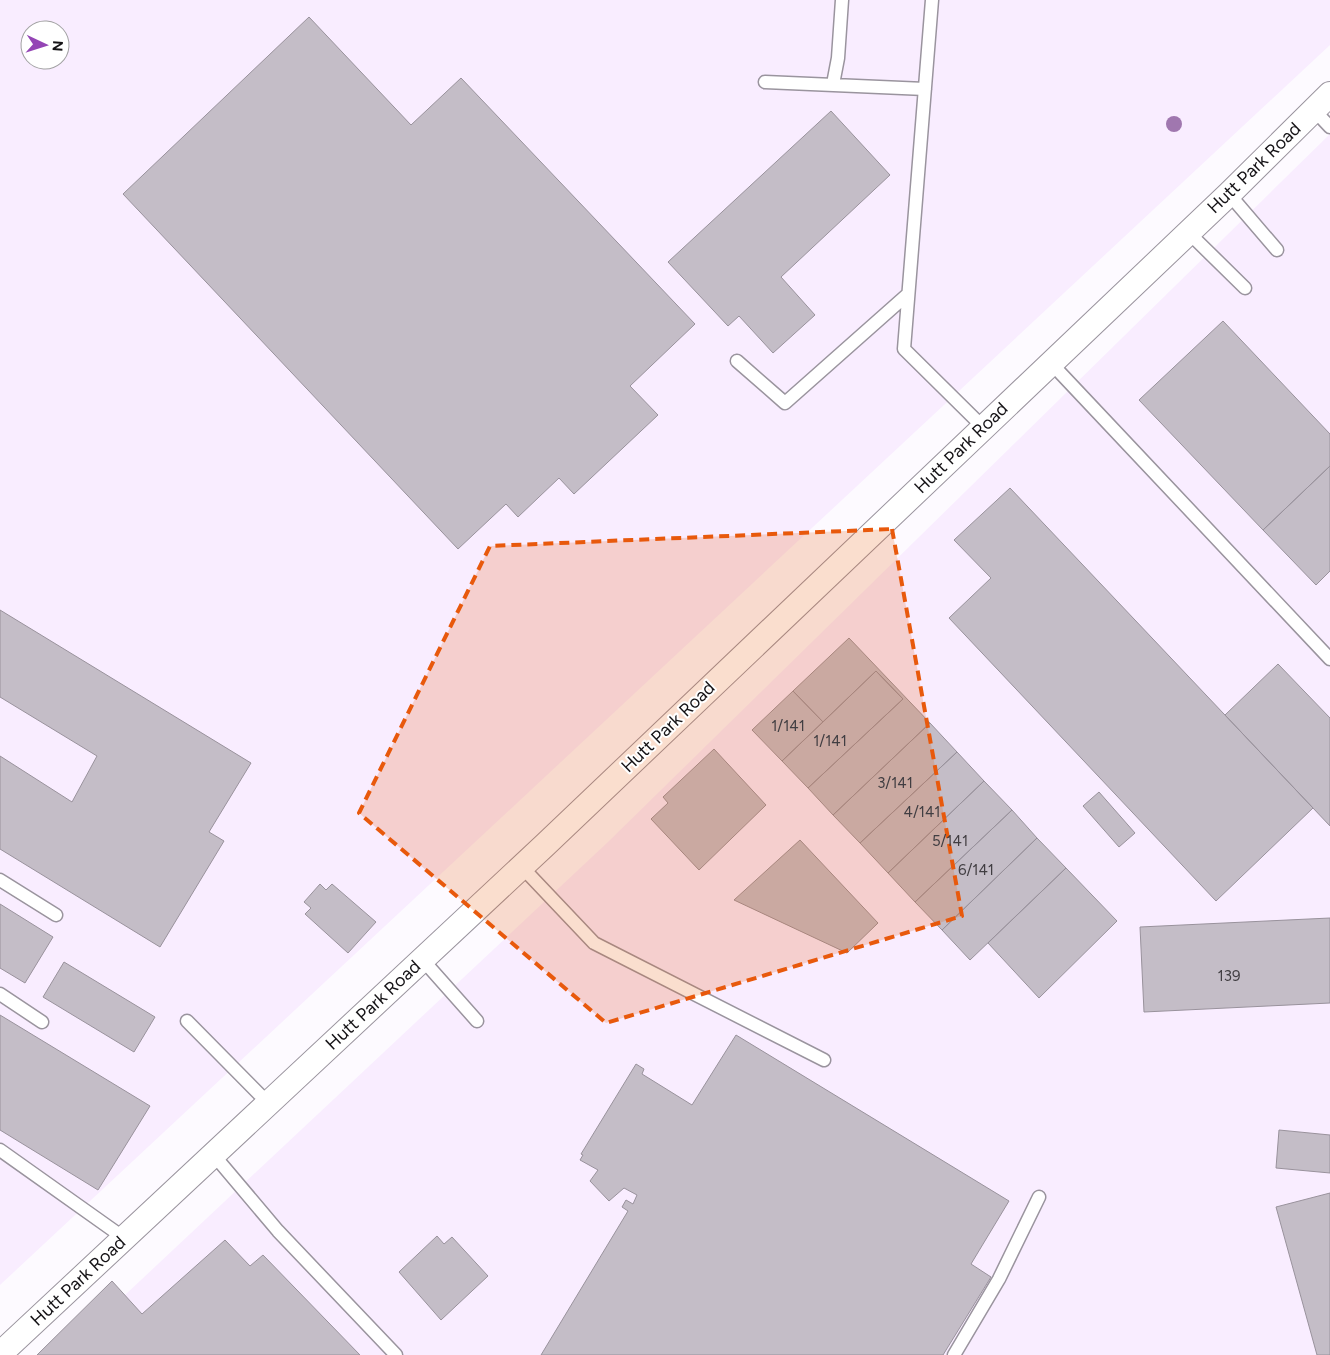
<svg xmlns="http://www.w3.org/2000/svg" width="1330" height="1355" viewBox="0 0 1330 1355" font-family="Figtree,sans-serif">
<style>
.built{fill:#f9edff;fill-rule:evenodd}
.building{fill:#c4bdc7;stroke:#99929c}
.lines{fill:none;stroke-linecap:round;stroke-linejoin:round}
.service-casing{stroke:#9a949e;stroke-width:15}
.minor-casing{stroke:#9a949e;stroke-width:26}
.service{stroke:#fff;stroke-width:12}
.minor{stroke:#fff;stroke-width:24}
.tree{fill:#a077af}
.marked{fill:#e8590c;fill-opacity:0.2;stroke:#e8590c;stroke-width:4;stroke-dasharray:10 6;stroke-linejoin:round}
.labels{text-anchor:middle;stroke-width:4;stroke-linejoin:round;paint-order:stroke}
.number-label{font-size:15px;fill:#413e42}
.street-label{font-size:18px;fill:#151316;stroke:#fff}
</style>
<rect width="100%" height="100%" fill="#fdfaff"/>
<!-- built -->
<path class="built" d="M0,0H1330V45L0,1285ZM30,30H60V60H30Z
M1330,134V1355H61L608,842Z"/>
<!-- building -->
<path class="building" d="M309,17L411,125L461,78L695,324L630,386L658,415L574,494L559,478L518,517L506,504L458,549L123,194Z
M831,111L890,175L781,277L815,315L773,353L739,316L728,326L668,262Z
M1223,321L1330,434V466L1263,530L1139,400Z
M1330,466V571L1316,585L1263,530Z
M1010,488L1313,808L1216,901L949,618L991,578L954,540Z
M0,610L251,763L209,832L224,841L160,947L0,849V756L72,802L97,756L0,697Z
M849,638L930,723L833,815L808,788L903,699L876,671L823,722L793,691Z
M1278,664L1330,718V826L1225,715Z
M876,671L903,699L808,788L782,761Z
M793,691L823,722L782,761L752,730Z
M930,723L957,752L860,843L833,815Z
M714,749L766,805L699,870L651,819L668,803L663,797Z
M957,752L984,781L888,873L860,843Z
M984,781L1012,810L915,902L888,873Z
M1099,792L1135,833L1119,847L1083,806Z
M1012,810L1037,838L942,930L915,902Z
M1037,838L1066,868L970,960L942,930Z
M800,840L878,923L847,953L734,900Z
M1066,868L1117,921L1039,998L988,943Z
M320,884L326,890L332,884L376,922L348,953L305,914L311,908L304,902Z
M0,904L53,937L25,983L0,968Z
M1330,918V1003L1144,1012L1140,927Z
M64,962L155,1017L134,1052L43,997Z
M0,1015L150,1106L98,1190L0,1130Z
M736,1035L1009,1201L971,1264L991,1277L943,1355H541L628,1211L622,1207L626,1200L633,1204L637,1195L624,1188L609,1201L590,1181L598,1170L580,1160L583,1155L581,1154L636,1064L644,1069L642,1074L692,1105Z
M1279,1130L1330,1135V1173L1276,1168Z
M1330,1193V1355H1317L1276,1207Z
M437,1236L444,1244L452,1237L488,1276L441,1320L399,1272Z
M225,1240L250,1266L263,1255L360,1355H37L112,1281L142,1314Z"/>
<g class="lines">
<!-- service casing -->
<g class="service-casing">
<path id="service" d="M932,0L904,349L983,427
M765,82L925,89
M833,84L838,58L842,0
M1314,110L1330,127
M1229,194L1277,250
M1188,232L1245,288
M737,361L785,403L908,294
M1051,363L1330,659
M521,866L594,943L824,1060
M0,880L56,915
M422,959L477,1021
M0,994L42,1022
M187,1021L268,1103
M0,1150L124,1238
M213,1154L278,1231L396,1355
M954,1355L999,1279L1039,1197"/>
</g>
<!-- minor casing -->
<g class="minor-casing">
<path id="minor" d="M0,1354L545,845L1229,194L1330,94"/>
</g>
<!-- service -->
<use href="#service" class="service"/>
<!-- minor -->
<use href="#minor" class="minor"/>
</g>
<!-- trees -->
<circle class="tree" cx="1174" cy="124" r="8"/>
<!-- marked area -->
<path class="marked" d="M892,529L962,916L606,1023L359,813L490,546Z"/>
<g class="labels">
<!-- number labels -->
<g class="number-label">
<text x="788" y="731">1/141</text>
<text x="830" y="746">1/141</text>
<text x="895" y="788">3/141</text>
<text x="922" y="817">4/141</text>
<text x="950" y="846">5/141</text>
<text x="976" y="875">6/141</text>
<text x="1229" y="981">139</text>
</g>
<!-- street labels -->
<g class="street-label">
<text transform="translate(1254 168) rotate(-44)" y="6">Hutt Park Road</text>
<text transform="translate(961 448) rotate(-44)" y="6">Hutt Park Road</text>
<text transform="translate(668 727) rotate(-44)" y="6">Hutt Park Road</text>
<text transform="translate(373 1005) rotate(-43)" y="6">Hutt Park Road</text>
<text transform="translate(78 1281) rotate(-43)" y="6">Hutt Park Road</text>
</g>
</g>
<!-- north arrow -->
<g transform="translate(45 45) rotate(94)"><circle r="24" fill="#ffffff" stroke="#a1a1a2"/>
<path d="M0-4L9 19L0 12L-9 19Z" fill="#9445b5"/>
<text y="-8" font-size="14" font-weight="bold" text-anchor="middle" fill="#151316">N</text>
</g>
</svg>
